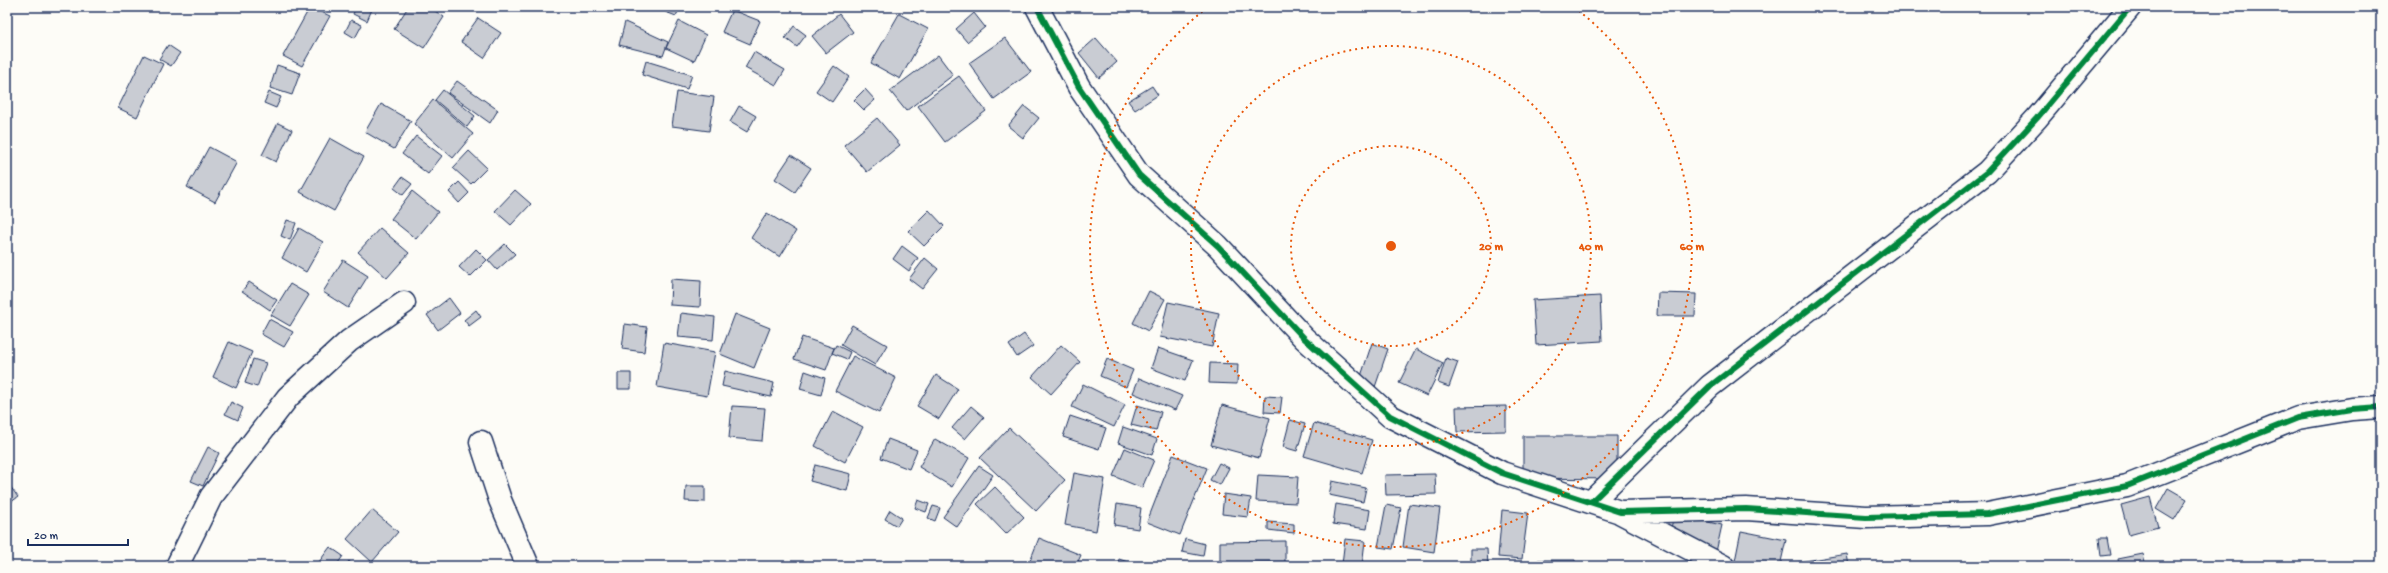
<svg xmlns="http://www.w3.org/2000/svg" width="2388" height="573" viewBox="0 0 2388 573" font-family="'Gochi Hand',sans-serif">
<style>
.building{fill:#c9ccd3;stroke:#1b2f5e}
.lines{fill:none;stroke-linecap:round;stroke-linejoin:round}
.street-casing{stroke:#1b2f5e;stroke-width:25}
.street{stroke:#fdfcf7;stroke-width:22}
.cycleway-casing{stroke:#fdfcf7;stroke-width:8}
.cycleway{stroke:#00873e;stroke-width:6}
.ring{fill:none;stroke:#e8590c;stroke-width:2;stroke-dasharray:2 4}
.centre{fill:#e8590c;stroke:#fdfcf7;stroke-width:2}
.ring-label{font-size:12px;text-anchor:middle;font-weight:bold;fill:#e8590c;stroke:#fdfcf7;stroke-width:4;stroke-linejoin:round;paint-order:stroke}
</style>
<rect width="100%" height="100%" fill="#fdfcf7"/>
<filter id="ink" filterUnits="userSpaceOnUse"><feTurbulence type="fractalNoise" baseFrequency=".025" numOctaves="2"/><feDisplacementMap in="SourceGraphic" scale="8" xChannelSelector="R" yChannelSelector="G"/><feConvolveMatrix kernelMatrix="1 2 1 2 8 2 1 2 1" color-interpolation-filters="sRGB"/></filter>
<g filter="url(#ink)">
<!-- building -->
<path class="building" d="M310,7L330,16L302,66L283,56Z
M356,7H373L367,21L353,14Z
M408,7H429L444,17L424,48L394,29Z
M653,7H680L676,16Z
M732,10L760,21L750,44L722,32Z
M974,13L985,27L967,42L956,29Z
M839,14L853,32L826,53L812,36Z
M899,14L928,29L900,79L871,63Z
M478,18L501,33L484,58L461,42Z
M351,20L362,25L355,38L345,32Z
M679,21L706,35L694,61L666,48Z
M625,22L668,42L663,56L619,45Z
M794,26L806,35L797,47L785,38Z
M1005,38L1031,72L994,99L969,63Z
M1096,38L1117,62L1099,78L1079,53Z
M168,45L180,53L171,66L159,59Z
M754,52L785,70L776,85L745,68Z
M144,55L163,64L137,117L118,108Z
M938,55L953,75L906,111L890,91Z
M646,61L692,75L687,89L642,75Z
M277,65L300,73L292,95L270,88Z
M834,66L849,77L832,102L816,91Z
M959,76L986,111L945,142L918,106Z
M457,81L498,110L490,123L448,93Z
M1152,86L1158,95L1135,110L1128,101Z
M865,89L875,100L864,110L854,100Z
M443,90L475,116L467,127L435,100Z
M269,92L281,97L276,108L264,103Z
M677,92L714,97L709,131L672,126Z
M433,100L473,134L453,158L414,124Z
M381,104L411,121L394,149L365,132Z
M739,106L756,116L747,132L730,122Z
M1024,106L1039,118L1023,138L1008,126Z
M877,118L900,145L867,172L844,145Z
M278,123L292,130L276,162L262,155Z
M416,136L442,156L428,174L402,154Z
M330,138L364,157L334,211L300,192Z
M209,147L237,162L215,202L187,187Z
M469,151L487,168L471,184L453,168Z
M791,155L811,168L795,192L775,179Z
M402,177L412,184L403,195L394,188Z
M459,182L469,193L459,203L449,192Z
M515,190L531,204L511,225L495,211Z
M412,191L438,212L416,239L391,219Z
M929,210L944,226L924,246L908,231Z
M767,213L796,231L780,257L751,238Z
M287,220L296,223L290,240L281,236Z
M299,228L323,242L306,272L282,258Z
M380,228L409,253L387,278L358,252Z
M505,244L515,254L497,270L488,260Z
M902,246L918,258L909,271L893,259Z
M476,249L487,260L470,277L459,267Z
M925,258L938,269L922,289L909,279Z
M343,260L368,276L348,308L323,292Z
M671,279L701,281L700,307L670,305Z
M249,282L277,300L270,310L242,291Z
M290,284L309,295L290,326L271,315Z
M1149,291L1165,299L1148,331L1133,323Z
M1658,293L1696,294L1695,316H1657Z
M1600,296L1602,341L1536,345L1533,300Z
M449,298L460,313L438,330L427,315Z
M1168,302L1219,313L1212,347L1160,337Z
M476,310L481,317L469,326L464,320Z
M681,313L715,317L713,340L678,337Z
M735,314L770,328L754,368L720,354Z
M269,319L293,332L284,347L261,334Z
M625,324L647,327L644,352L622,349Z
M852,325L887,345L875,365L841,345Z
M1024,334L1033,346L1017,357L1009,345Z
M802,337L834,348L826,370L794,359Z
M229,342L252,352L236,388L213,377Z
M664,343L715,352L707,396L657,387Z
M1372,343L1388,349L1374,390L1358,385Z
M836,345L850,352L847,359L832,353Z
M1061,345L1080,362L1051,394L1032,377Z
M1158,348L1193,360L1185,381L1151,368Z
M1416,349L1443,363L1427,396L1399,383Z
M853,356L896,378L879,413L835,391Z
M1446,358L1458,362L1449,387L1438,383Z
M253,359L266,363L257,387L245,383Z
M1107,359L1133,370L1126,387L1100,376Z
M1210,363L1238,364L1237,384L1209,383Z
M725,371L774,383L771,397L722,386Z
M805,371L825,378L821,395L800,389Z
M618,373H631V389H618Z
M936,375L958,389L939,419L917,406Z
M1139,378L1182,396L1175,410L1133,393Z
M1083,384L1125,405L1114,427L1072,407Z
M1265,396L1282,397L1280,413L1264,412Z
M231,402L243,408L238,420L225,414Z
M1137,405L1161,412L1156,431L1131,425Z
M1222,405L1270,418L1259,458L1211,445Z
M732,406L765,408L762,441L729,438Z
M971,406L984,417L965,439L952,428Z
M1506,406V431L1457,432L1456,407Z
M833,411L863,427L845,462L815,446Z
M1070,416L1106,428L1099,449L1063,437Z
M1290,420L1305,424L1297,451L1283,447Z
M1314,423L1372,440L1362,473L1304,456Z
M1123,427L1157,439L1152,455L1118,443Z
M1009,428L1065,480L1036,511L980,458Z
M1523,436H1617V479L1523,478Z
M888,439L917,450L909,469L881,458Z
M935,439L969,458L952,487L919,467Z
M208,447L219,453L203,486L191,481Z
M1125,448L1154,460L1142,488L1113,476Z
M1173,455L1207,468L1180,535L1147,522Z
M1219,463L1229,468L1220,485L1210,480Z
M815,465L851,474L847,491L810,481Z
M979,466L993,475L957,527L943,517Z
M1074,473L1105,479L1096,531L1065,525Z
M1435,474L1436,494L1386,495L1385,475Z
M1258,475L1298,477L1296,503L1256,501Z
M1332,481L1366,488L1363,502L1329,495Z
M7,482L18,497L7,505Z
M686,486H705V502L685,501Z
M995,487L1024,517L1006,534L977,504Z
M2168,488L2187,499L2174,520L2156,509Z
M1224,494L1251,498L1248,517L1222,514Z
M2150,497L2158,527L2129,535L2121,505Z
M918,500L929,504L926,512L915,508Z
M1117,504L1141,508L1138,529L1114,525Z
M1336,504L1370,510L1367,529L1333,524Z
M1409,504L1440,508L1434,552L1403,547Z
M1386,505L1401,508L1393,549L1378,547Z
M933,506L940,508L935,521L928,518Z
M372,510L398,532L372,562L347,539Z
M890,510L902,518L897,526L885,519Z
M1502,510L1528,513L1522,559L1498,557Z
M1674,515L1722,525L1716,552L1668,541Z
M1268,522L1294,524V533L1268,530Z
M1741,531L1786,540L1780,566H1734Z
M1039,538L1081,555L1076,566H1028Z
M2099,538H2107L2110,555L2101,556Z
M1185,539L1205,544L1203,556L1182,552Z
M1345,539L1365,541L1362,566L1342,564Z
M1285,541V562L1220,563V542Z
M330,547L343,556L336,566H316Z
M1471,549H1487L1488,566H1471Z
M1847,554L1849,566H1794L1793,563Z
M2143,554L2146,566H2119L2118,559Z
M1119,559L1140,566H1117Z
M1538,560H1575V566H1538Z
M349,561L354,566H344Z"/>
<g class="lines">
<!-- street casing -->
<g class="street-casing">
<path id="street" d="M1037,7L1079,87L1139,175L1218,246L1304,338L1390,416L1502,473L1620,512L1746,509L1866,517L1988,514L2127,486L2298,418L2352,409L2381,407
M481,442L500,500L528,566
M1591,502L1710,386L1987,172L2037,118L2130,7
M1621,513L1723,566
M177,566L211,497L288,397L349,341L404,303"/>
</g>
<!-- street -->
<use href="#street" class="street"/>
<!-- cycleway casing -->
<g class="cycleway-casing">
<path id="cycleway" d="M1037,7L1079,87L1139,175L1218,246L1304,338L1390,416L1502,473L1620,512L1746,509L1866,517L1988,514L2127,486L2298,418L2352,409L2381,407
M1591,502L1710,386L1987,172L2037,118L2130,7"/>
</g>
<!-- cycleway -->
<use href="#cycleway" class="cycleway"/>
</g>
</g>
<!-- distance rings -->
<g class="ring">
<circle cx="1391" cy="246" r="100"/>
<circle cx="1391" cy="246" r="200"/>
<path d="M1574 7A301 301 0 1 1 1208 7"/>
</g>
<circle cx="1391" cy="246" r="6" class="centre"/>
<g class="ring-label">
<text x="1491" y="250">20 m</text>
<text x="1591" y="250">40 m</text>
<text x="1692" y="250">60 m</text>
</g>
<!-- margin -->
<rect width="2388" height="573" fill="none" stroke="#fdfcf7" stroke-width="24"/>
<rect x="12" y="12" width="2364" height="549" fill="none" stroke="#1b2f5e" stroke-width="1.5" filter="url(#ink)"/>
<!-- scale -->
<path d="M28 539v6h100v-6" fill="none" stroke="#1b2f5e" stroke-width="2"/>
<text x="34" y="539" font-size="12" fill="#1b2f5e" stroke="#fdfcf7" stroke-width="3" paint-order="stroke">20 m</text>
</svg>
